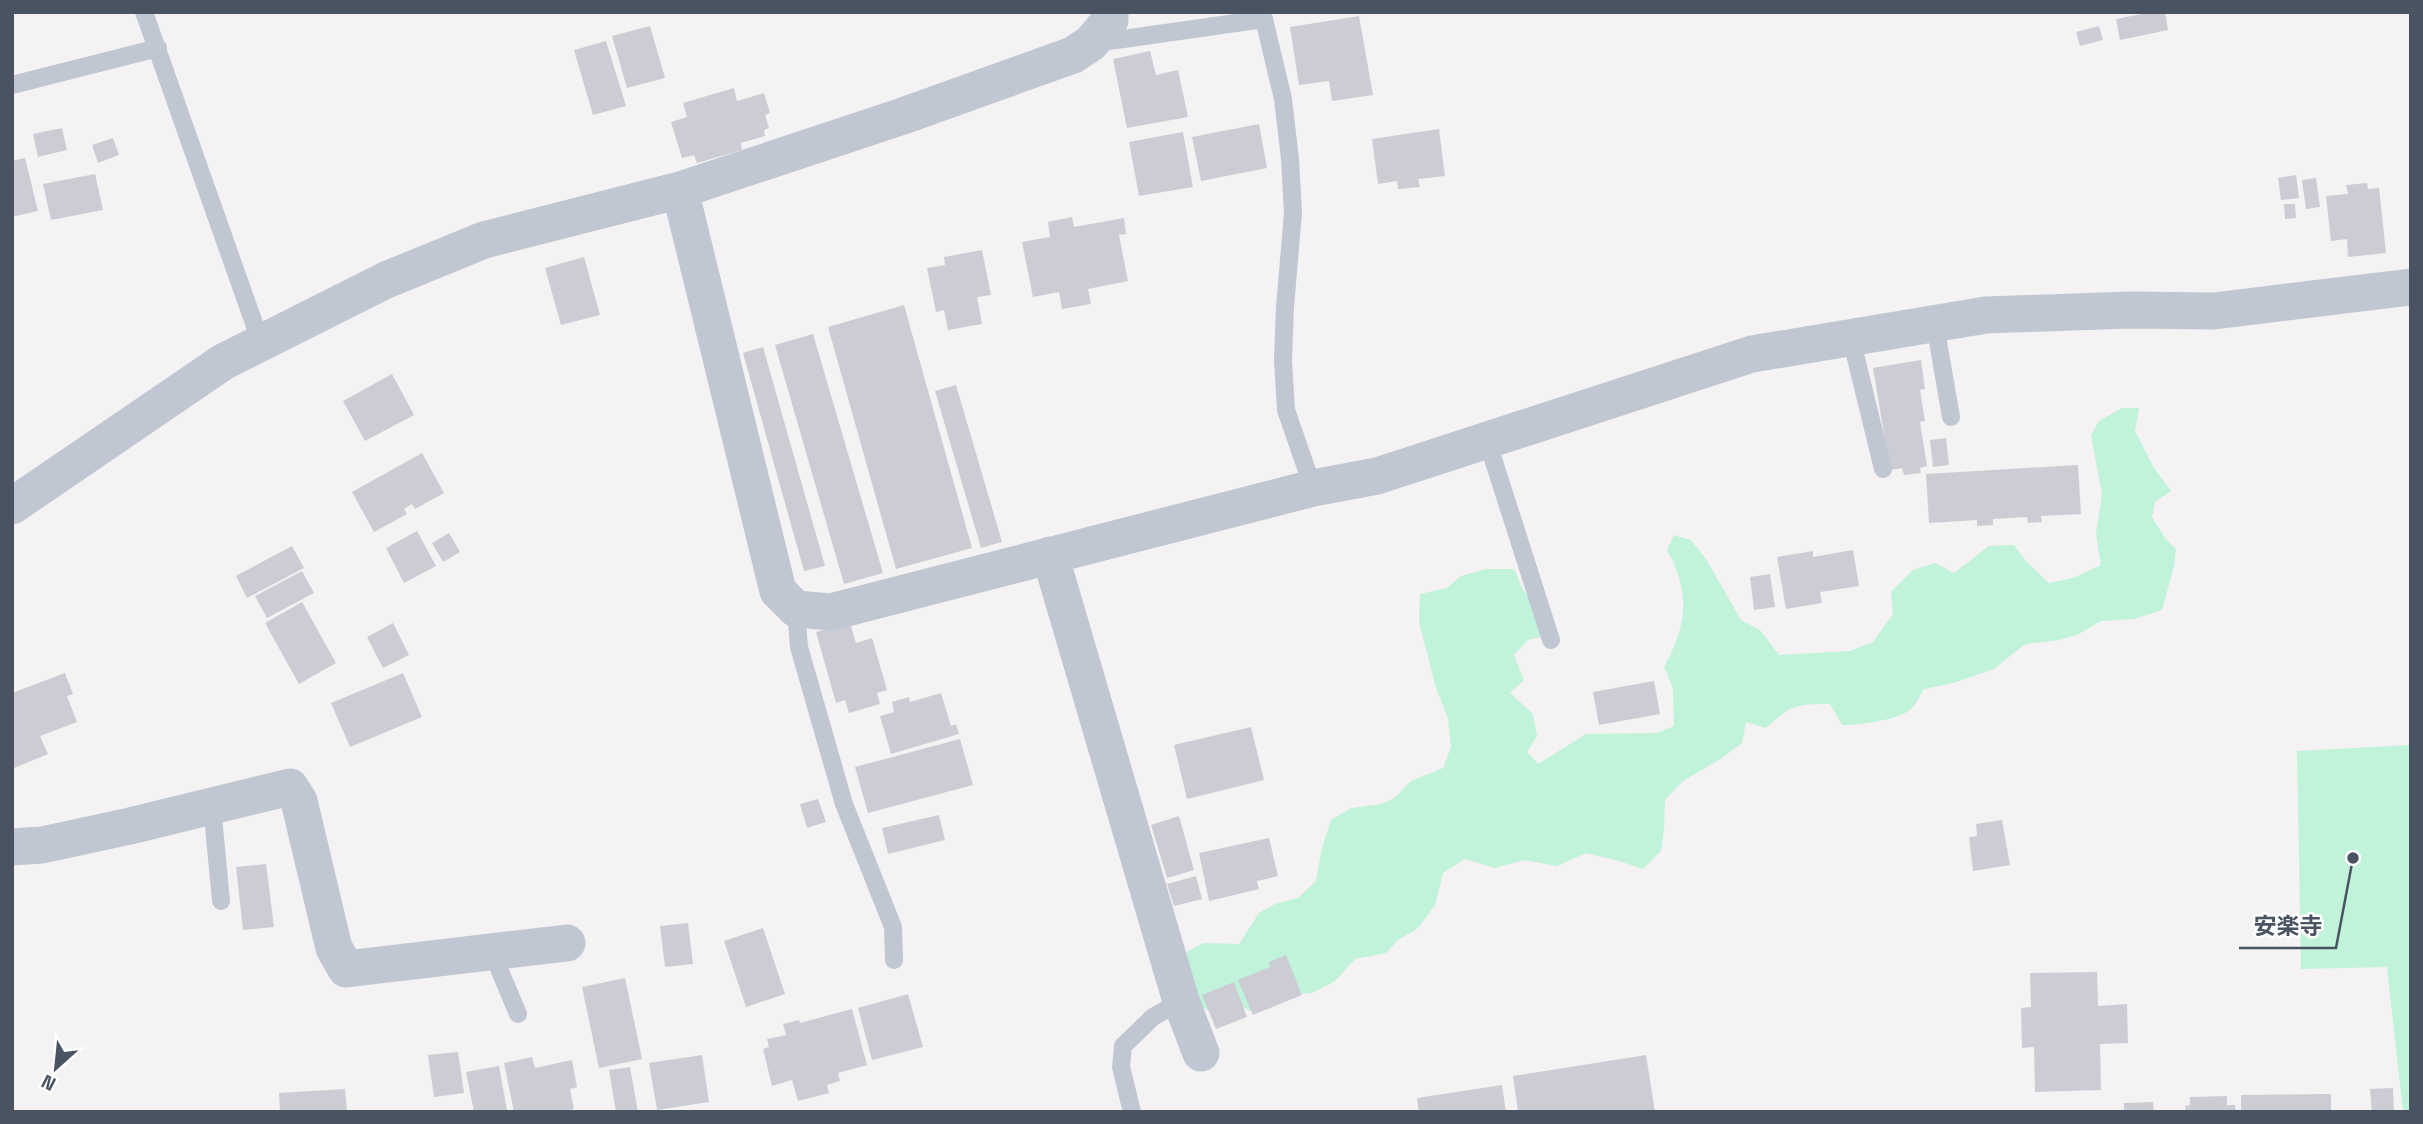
<svg xmlns="http://www.w3.org/2000/svg" width="2423" height="1124" viewBox="0 0 2423 1124" font-family="'Space Grotesk','Noto Sans JP',sans-serif">
<style>
.green{fill:#c1f2da}
.building{fill:#cccdd4}
.lines{fill:none;stroke-linecap:round;stroke-linejoin:round}
.service{stroke:#c0c7d2;stroke-width:18}
.minor{stroke:#c0c7d2;stroke-width:37}
.leader{fill:none;stroke:#495361;stroke-width:2.5}
.callout-dot{fill:#495361;stroke:#fff;stroke-width:2.5}
.callout-label{font-size:23px;text-anchor:middle;font-weight:bold;fill:#495361;stroke:#fff;stroke-width:5;stroke-linejoin:round;paint-order:stroke}
</style>
<rect width="100%" height="100%" fill="#f4f2f2"/>
<!-- green -->
<path class="green" d="M2122,408H2139L2135,431L2154,468L2171,491L2155,502L2152,517L2165,538L2176,549L2174,566L2162,610L2134,619L2101,621L2079,634L2059,640L2025,644L1994,669L1953,683L1924,689C1920,695 1917,703 1912,708C1901,720 1858,725 1842,725L1830,704C1797,704 1790,705 1766,728L1746,722L1742,743L1722,758L1683,781L1665,800L1664,830L1661,851L1643,869L1619,861L1586,853L1557,866L1524,860L1495,868L1465,859L1443,873L1435,905L1418,928L1398,940L1386,953L1355,959L1335,981L1312,993L1283,995L1250,1011L1235,1002L1214,1012L1200,1007L1182,970L1187,952L1203,943L1239,944L1259,913L1275,904L1298,898L1316,881L1322,848L1331,820L1351,808L1381,804L1394,798L1411,781L1443,768L1451,747L1448,718L1436,688L1419,622L1420,594L1447,588L1461,576L1486,569H1514L1523,590L1537,606L1545,636L1528,640L1514,655L1524,680L1510,693L1533,714L1537,736L1527,752L1538,764L1586,734L1657,733L1674,726L1673,688L1664,667C1687,625 1691,593 1667,550L1674,535L1691,540L1706,559L1741,620L1760,630L1779,655L1850,651L1873,642L1893,614L1891,592L1913,570L1935,563L1954,573L1989,546L2014,545L2025,560L2049,583L2073,578L2101,565L2096,534L2102,494L2091,435L2099,421Z
M2411,745V1112H2403L2387,967L2301,969L2297,751Z"/>
<!-- building -->
<path class="building" d="M2152,12H2165L2168,30L2120,40L2116,19Z
M1359,16L1373,95L1332,101L1329,81L1299,85L1290,27Z
M650,26L665,78L627,88L612,36Z
M2099,26L2103,40L2080,46L2076,32Z
M606,41L626,106L593,115L574,50Z
M1150,51L1156,75L1178,70L1188,117L1127,128L1113,59Z
M734,88L737,101L764,93L770,113L765,115L769,128L764,130L765,136L741,143L742,150L697,163L694,155L682,158L671,122L687,117L683,103Z
M1259,124L1267,168L1201,181L1192,137Z
M62,128L67,150L38,157L33,134Z
M1439,129L1445,176L1418,179L1420,187L1398,189L1397,181L1378,184L1372,139Z
M1183,132L1193,187L1139,196L1129,142Z
M113,138L119,155L98,163L92,145Z
M25,158L38,211L12,217V161Z
M95,174L103,210L51,220L43,184Z
M2296,175L2299,198L2281,200L2278,178Z
M2316,178L2320,207L2306,209L2302,180Z
M2367,183L2368,189L2379,188L2386,253L2348,257L2347,239L2331,241L2326,196L2348,194L2346,185Z
M2284,204H2295L2296,218L2285,219Z
M1072,217L1074,227L1124,218L1126,234L1119,235L1128,281L1088,289L1091,304L1062,309L1059,292L1033,297L1022,242L1050,237L1048,222Z
M982,250L991,295L977,297L982,324L948,330L944,310L936,312L927,268L945,265L944,257Z
M584,257L600,315L561,325L545,268Z
M904,305L972,548L896,569L828,327Z
M813,334L883,573L844,584L775,345Z
M763,347L825,566L804,571L743,353Z
M1921,360L1925,389L1920,390L1925,421L1920,422L1927,466L1920,468L1921,473L1904,475L1902,468L1890,470L1873,368Z
M392,374L414,415L365,441L343,401Z
M956,385L1002,542L981,548L935,391Z
M1946,438L1949,465L1933,467L1930,440Z
M422,453L444,493L415,509L412,504L404,509L407,514L374,532L352,492Z
M2078,465L2081,514L2041,516L2042,522L2028,523L2027,517L1993,519V525L1977,526V520L1929,523L1926,474Z
M417,531L436,566L404,583L386,548Z
M449,533L460,552L443,562L432,543Z
M292,546L304,568L247,598L236,576Z
M1853,550L1859,586L1820,592L1822,603L1786,609L1777,557L1813,551V557Z
M302,571L314,593L267,618L255,596Z
M1770,574L1775,607L1754,610L1750,577Z
M302,602L336,663L299,684L265,623Z
M393,623L409,655L383,668L367,637Z
M850,623L856,643L872,638L887,690L877,693L880,704L849,713L845,700L836,703L816,632Z
M65,673L73,694L67,696L77,722L40,736L48,754L14,768L12,693Z
M403,673L422,717L350,747L331,703Z
M1654,681L1660,714L1599,725L1593,692Z
M941,693L951,726L956,724L959,734L891,754L880,716L894,712L892,702L909,697L910,702Z
M1251,727L1264,780L1187,799L1174,745Z
M960,739L973,785L868,813L855,767Z
M818,799L826,822L807,828L800,804Z
M939,815L945,840L888,854L882,828Z
M1179,816L1194,870L1167,878L1151,825Z
M2002,820L2010,865L1973,871L1969,837L1977,836L1976,824Z
M1269,838L1278,876L1257,881L1259,889L1209,901L1199,853Z
M266,864L274,927L243,930L236,867Z
M1196,876L1202,899L1174,906L1167,884Z
M688,923L693,964L665,967L660,926Z
M763,928L785,994L746,1007L724,941Z
M1286,955L1302,995L1253,1015L1238,980L1270,967L1269,962Z
M2097,972L2098,1006L2127,1004L2128,1043L2100,1044L2101,1090L2035,1092L2034,1047L2022,1048L2021,1008L2031,1007L2030,973Z
M625,978L642,1059L599,1068L582,987Z
M1234,982L1247,1017L1216,1029L1202,995Z
M908,994L923,1047L872,1060L858,1008Z
M852,1009L867,1065L838,1073L840,1081L827,1085L829,1093L798,1101L792,1080L772,1086L763,1049L769,1047L767,1039L786,1035L783,1024L799,1020L800,1023Z
M458,1052L464,1093L434,1097L428,1055Z
M702,1055L709,1102L657,1110L649,1063Z
M1646,1055L1655,1112H1518L1513,1076Z
M532,1057L535,1068L572,1060L577,1087L570,1089L574,1109L558,1112H514L504,1063Z
M499,1066L507,1110L474,1112L466,1072Z
M630,1067L638,1112H616L609,1070Z
M1502,1085L1506,1112H1419L1417,1098Z
M2393,1088L2394,1112H2372L2370,1089Z
M345,1089L347,1112H280L279,1093Z
M2331,1094V1112H2241V1095Z
M2227,1096V1105H2235L2236,1112H2186L2185,1106L2190,1105V1097Z
M2153,1102L2154,1112H2124V1103Z"/>
<g class="lines">
<!-- service -->
<path class="service" d="M144,12L261,343
M1095,43L1264,19L1283,99L1290,159L1293,213L1285,307L1283,360L1286,410L1313,488
M12,85L158,48
M1935,324L1951,417
M1851,338L1883,469
M1487,440L1551,640
M796,609L799,647L844,804L893,927L894,960
M212,806L221,901
M492,952L518,1014
M1132,1112L1121,1067L1123,1046L1153,1017L1181,1001"/>
<!-- minor -->
<path class="minor" d="M680,190L778,591L796,609L831,612L1313,488L1377,476L1752,354L1986,315L2130,310L2214,311L2411,287
M12,506L223,362L386,280L484,240L680,190L903,116L1073,55L1091,43L1110,20V12
M1050,555L1181,1001L1201,1053
M12,847L42,845L130,826L290,787L299,801L334,948L346,969L567,943"/>
</g>
<!-- callouts -->
<path class="leader" d="M2353 858L2336 948H2239"/>
<circle class="callout-dot" cx="2353" cy="858" r="7"/>
<g class="callout-label">
<text x="2288" y="934">安楽寺</text>
</g>
<!-- border -->
<rect width="2423" height="1124" fill="none" stroke="#495361" stroke-width="28"/>
<!-- north arrow -->
<g transform="translate(56 1068) rotate(207)" stroke="#ffffff" stroke-width="5" paint-order="stroke">
<path d="M0-5L12 26L0 18L-12 26Z" fill="#495361"/>
<text y="-10" font-size="19" font-weight="bold" text-anchor="middle" fill="#495361">N</text>
</g>
</svg>
